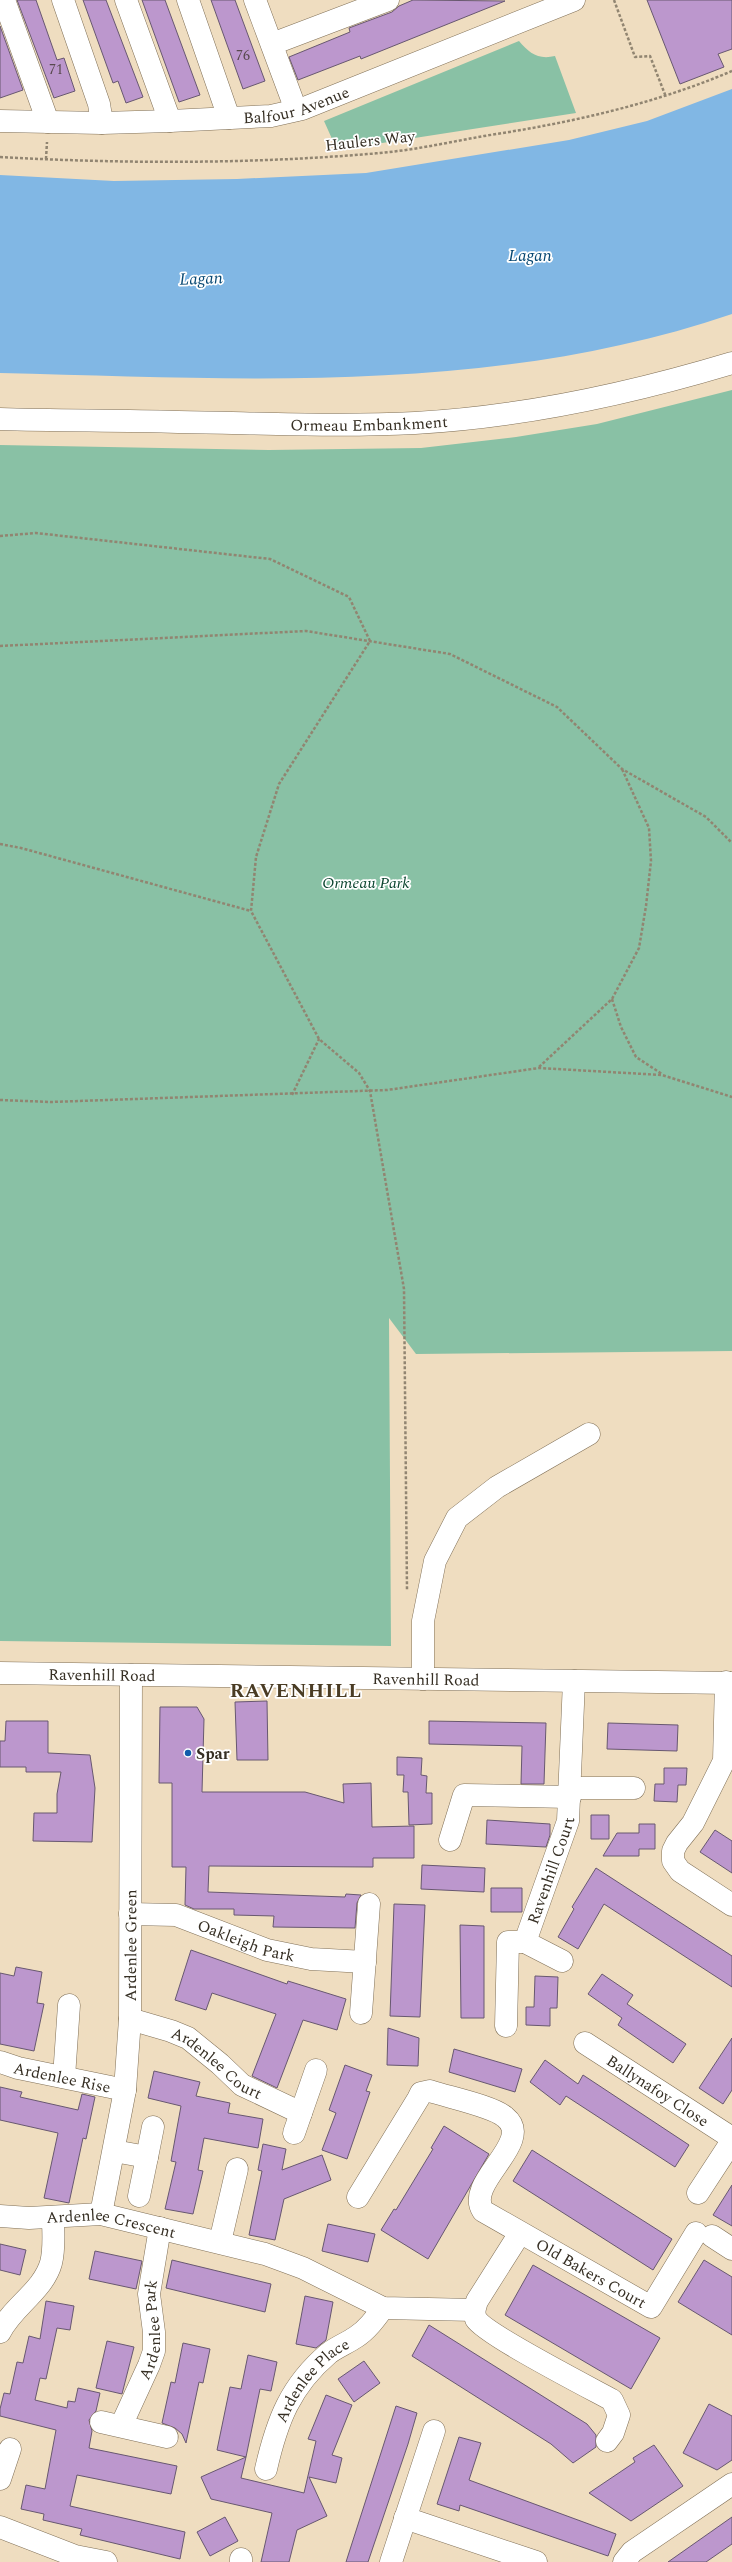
<svg xmlns="http://www.w3.org/2000/svg" width="732" height="2562" viewBox="0 0 732 2562" font-family="Spectral,serif">
<style>
.green{fill:#89c1a5}
.water{fill:#81b7e4}
.building{fill:#bc97cd;stroke:#685870}
.lines{fill:none;stroke-linecap:round;stroke-linejoin:round}
.minor-casing{stroke:#807057;stroke-width:23}
.major-casing{stroke:#807057;stroke-width:23}
.path{stroke:#918571;stroke-width:2.5;stroke-dasharray:3 2;stroke-linecap:butt}
.minor{stroke:#fff;stroke-width:22}
.major{stroke:#fff;stroke-width:22}
.poi-dot{fill:#115cab;stroke:#fff;stroke-width:1.5}
.labels{text-anchor:middle;stroke-width:3.5;stroke-linejoin:round;paint-order:stroke}
.number-label{font-size:14px;fill:#58494e}
.street-label{font-size:16px;fill:#362f24;stroke:#fff}
.park-label{font-size:16px;font-style:italic;fill:#0c4630;stroke:#fff}
.poi-label{font-size:16px;font-weight:bold;fill:#362f24;stroke:#fff;text-anchor:start}
.water-label{font-size:17px;font-style:italic;fill:#064772;stroke:#fff}
.district-label{font-size:20px;font-weight:bold;letter-spacing:1px;fill:#4a3c24;stroke:#fff}
</style>
<rect width="100%" height="100%" fill="#efddc0"/>
<!-- green -->
<path class="green" d="M519,41C529,53 538,60 555,56L576,113L337,150L324,121Z
M732,390V1351L416,1354L389,1318L391,1646L0,1641V445L269,450L421,448L516,437L597,424Z"/>
<!-- water -->
<path class="water" d="M732,89V314C494,395 247,379 0,373V175L114,181L237,179L366,173L569,140L647,121Z"/>
<!-- building -->
<path class="building" d="M17,0H36L57,60L64,58L75,91L54,98Z
M83,0H106L143,97L126,103L118,81L113,83Z
M142,0H165L200,95L179,102Z
M211,0H235L265,81L243,89Z
M413,0L505,1L361,59L360,56L298,80L289,57L350,32L349,28L392,12L399,6Z
M647,0H732V49L718,54L724,67L680,84Z
M0,26L23,90L0,98Z
M267,1701L268,1760H237L235,1702Z
M160,1707H197L204,1719L202,1792H305L344,1803L343,1784L371,1783L372,1827L414,1826V1858H373V1867L209,1866L208,1892L345,1897L346,1894L361,1895L357,1903L355,1928L273,1927L274,1916L234,1915V1909H194L185,1905L186,1867H172V1783H159Z
M6,1721H48V1753L90,1755L95,1788L92,1842L33,1841L34,1813H57V1794L61,1772H26V1767H0V1741H5Z
M429,1721L546,1723L544,1784H521L522,1746L429,1744Z
M608,1723L678,1725L677,1751L607,1749Z
M397,1757L422,1758L421,1775L427,1776L426,1793H432V1824L409,1825L408,1792H403L404,1775H397Z
M664,1768H687L686,1785H678L677,1802L654,1801L655,1784H664Z
M591,1815H609V1839H591Z
M487,1820L550,1824V1835L546,1847L486,1844Z
M639,1824H655V1849H639V1856H603L617,1833H639Z
M715,1830L732,1841V1873L700,1852Z
M422,1865L485,1868L484,1892L421,1889Z
M596,1868L732,1956V1987L604,1904L578,1949L558,1937L574,1909L572,1907Z
M491,1888H522V1912H491Z
M394,1904L425,1905L420,2017L390,2016Z
M460,1925L484,1926V2018H461Z
M191,1950L287,1984L288,1981L346,1999L337,2030L303,2020L277,2088L252,2076L276,2014L212,1993L206,2010L175,2000Z
M16,1967L42,1972L37,2003L44,2004L34,2051L0,2044V1973L14,1976Z
M602,1974L633,1995L627,2004L686,2044L673,2063L618,2025L622,2018L588,1994Z
M535,1976L558,1977L557,2008H550V2026L526,2025V2007H534Z
M388,2028L419,2038L418,2066L387,2065Z
M732,2038V2090L723,2104L699,2088Z
M454,2049L522,2069L515,2092L449,2072Z
M545,2060L578,2084L583,2075L689,2145L675,2167L566,2096L560,2105L530,2082Z
M345,2065L372,2075L366,2091L370,2092L347,2159L322,2150L336,2113L329,2110Z
M154,2071L200,2082L196,2096L230,2103L228,2113L263,2119L258,2148L204,2138L198,2170L203,2171L193,2214L165,2209L176,2162L171,2161L181,2106L148,2098Z
M0,2087L22,2092L20,2097L78,2110L82,2094L95,2097L86,2139L83,2138L69,2203L44,2198L58,2133L0,2120Z
M444,2126L489,2154L428,2259L381,2230L394,2209L396,2210L433,2149L431,2148Z
M263,2144L286,2149L282,2170L322,2155L331,2180L284,2199L275,2240L249,2235L262,2171L258,2170Z
M532,2150L672,2239L653,2270L513,2181Z
M732,2185V2226L713,2215Z
M328,2224L375,2234L368,2262L322,2251Z
M0,2244L26,2250L20,2275L0,2270Z
M95,2251L142,2261L136,2289L89,2279Z
M172,2260L271,2284L265,2312L166,2288Z
M704,2260L732,2277V2335L678,2302Z
M533,2265L660,2338L631,2389L505,2315Z
M305,2296L333,2302L326,2340L316,2348L296,2344Z
M46,2301L74,2306L70,2330L57,2328L46,2379L40,2378L35,2400L67,2408L68,2401L75,2402L78,2388L100,2393L96,2411L89,2420L92,2431L89,2448L177,2466L171,2494L77,2475L70,2506L185,2532L180,2559L80,2535L82,2529L43,2520L44,2514L21,2509L26,2485L45,2489L56,2430L0,2416V2409L4,2393L10,2394L17,2362L23,2363L29,2336L40,2339Z
M429,2325L587,2424L596,2435V2447L573,2463L551,2444L412,2356Z
M107,2341L134,2347L122,2394L96,2388Z
M183,2343L210,2349L203,2383L199,2382L186,2443L182,2434L175,2428L162,2423L171,2382L175,2383Z
M248,2355L277,2362L271,2391L260,2389L246,2457L217,2450L230,2387L241,2389Z
M364,2361L380,2383L354,2402L338,2379Z
M326,2395L352,2405L332,2455L342,2458L336,2483L309,2477L327,2516L297,2530L289,2562H261L272,2513L211,2499L201,2477L246,2457L241,2478L304,2493L316,2441L308,2439Z
M709,2404L732,2416V2460L717,2470L683,2453Z
M396,2406L417,2413L408,2444L368,2562H346Z
M459,2437L481,2443L469,2480L616,2534L608,2556L460,2505L459,2511L437,2504Z
M654,2445L683,2486L631,2521L589,2493L635,2462L633,2458Z
M225,2517L238,2541L210,2556L197,2532Z
M732,2517V2544L706,2562H668Z"/>
<g class="lines">
<!-- minor casing -->
<g class="minor-casing">
<g id="minor">
<path d="M4,0L48,122"/>
<path d="M63,0L99,104L102,123"/>
<path d="M126,0L170,121"/>
<path d="M188,0L229,118"/>
<path d="M255,0L296,110"/>
<path d="M272,44L388,0"/>
<path id="s1" d="M0,121L102,123L170,121L271,116L302,109L574,0"/>
<path id="s2" d="M0,419C59,421 119,420 178,422C257,423 336,427 415,423C523,417 629,394 732,363"/>
<path d="M423,1679V1621L435,1561L457,1518L497,1487L589,1434"/>
<path d="M726,1682L724,1761L693,1823L677,1843L673,1851V1861L680,1871L732,1905"/>
<path d="M571,1788H634"/>
<path d="M450,1840L464,1795L570,1797"/>
<path id="s3" d="M130,1914L176,1915L267,1950L311,1959L365,1962"/>
<path d="M525,1942L562,1961"/>
<path d="M361,2013L369,1904"/>
<path id="s4" d="M130,2019L171,2031L188,2038L220,2064L242,2085L301,2113"/>
<path id="s5" d="M506,2026L508,1942H525L568,1821L574,1681"/>
<path id="s6" d="M585,2043L732,2138"/>
<path id="s7" d="M0,2062L18,2068L125,2090"/>
<path d="M64,2077L69,2005"/>
<path d="M294,2133L316,2070"/>
<path d="M114,2151L147,2157L139,2196"/>
<path d="M147,2157L153,2127"/>
<path d="M698,2193L732,2141"/>
<path id="s8" d="M358,2197L418,2099L421,2093L430,2091C447,2097 492,2106 505,2117C536,2142 464,2182 483,2211L651,2307L696,2233"/>
<path id="s9" d="M101,2214L125,2090L130,2019L131,1675"/>
<path id="s10" d="M0,2216L29,2218L101,2214L265,2254L303,2268L383,2308L474,2310"/>
<path d="M520,2233L477,2301C475,2308 473,2312 476,2319C485,2334 590,2388 612,2400L619,2415L613,2433L607,2441"/>
<path d="M712,2236L732,2249"/>
<path d="M220,2242L237,2169"/>
<path d="M0,2332C13,2306 43,2291 51,2263C55,2248 53,2232 53,2217"/>
<path d="M101,2422L167,2437"/>
<path id="s11" d="M121,2426L149,2365L154,2351V2332L149,2294L160,2228"/>
<path id="s12" d="M266,2469C277,2421 290,2386 329,2353C337,2347 347,2343 356,2337C367,2330 375,2319 383,2308"/>
<path d="M0,2479L10,2449"/>
<path d="M405,2518L536,2562"/>
<path d="M0,2527L75,2556L106,2562"/>
<path d="M241,2562V2559"/>
<path d="M391,2562L434,2431"/>
<path d="M624,2562L632,2552L732,2484"/>
</g>
</g>
<!-- major casing -->
<g class="major-casing">
<g id="major">
<path id="s13" d="M0,1673L732,1683"/>
</g>
</g>
<!-- path -->
<path class="path" d="M614,0L635,57L650,56L666,97
M0,157C127,164 254,164 380,153C415,150 450,142 484,136C569,123 652,105 732,71
M46,159L47,142
M0,536L36,533L270,559L349,597L370,641L279,784L256,857L251,911L319,1039L359,1073L370,1091L404,1289L407,1590
M0,646L306,631L450,654L557,707L622,769L706,817L732,843
M0,844L21,848L251,911
M612,999L621,1027L636,1057L662,1074
M539,1067L612,999L639,948L646,906L651,861L649,828L622,769
M292,1095L319,1039
M0,1100L51,1102L387,1090L539,1068L662,1075L732,1097"/>
<!-- minor -->
<use href="#minor" class="minor"/>
<!-- major -->
<use href="#major" class="major"/>
</g>
<!-- markers -->
<circle class="poi-dot" cx="188" cy="1753" r="4"/>
<g class="labels">
<!-- number labels -->
<g class="number-label">
<text x="243" y="60">76</text>
<text x="56" y="74">71</text>
</g>
<!-- street labels -->
<g class="street-label">
<text dy="6" stroke="none"><textPath href="#s1" startOffset="298">Balfour Avenue</textPath></text>
<text transform="translate(370 140) rotate(-6)" y="6">Haulers Way</text>
<text dy="6" stroke="none"><textPath href="#s2" startOffset="369">Ormeau Embankment</textPath></text>
<text dy="6" stroke="none"><textPath href="#s13" startOffset="102">Ravenhill Road</textPath></text>
<text dy="6" stroke="none"><textPath href="#s13" startOffset="426">Ravenhill Road</textPath></text>
<text dy="6" stroke="none"><textPath href="#s5" startOffset="177">Ravenhill Court</textPath></text>
<text dy="6" stroke="none"><textPath href="#s3" startOffset="121">Oakleigh Park</textPath></text>
<text dy="6" stroke="none"><textPath href="#s9" startOffset="271">Ardenlee Green</textPath></text>
<text dy="6" stroke="none"><textPath href="#s4" startOffset="99">Ardenlee Court</textPath></text>
<text dy="6" stroke="none"><textPath href="#s7" startOffset="64">Ardenlee Rise</textPath></text>
<text dy="6" stroke="none"><textPath href="#s6" startOffset="87">Ballynafoy Close</textPath></text>
<text dy="6" stroke="none"><textPath href="#s10" startOffset="112">Ardenlee Crescent</textPath></text>
<text dy="6" stroke="none"><textPath href="#s8" startOffset="441">Old Bakers Court</textPath></text>
<text dy="6" stroke="none"><textPath href="#s11" startOffset="103">Ardenlee Park</textPath></text>
<text dy="6" stroke="none"><textPath href="#s12" startOffset="103">Ardenlee Place</textPath></text>
</g>
<!-- park labels -->
<g class="park-label">
<text x="366" y="888">Ormeau Park</text>
</g>
<!-- poi labels -->
<g class="poi-label">
<text x="196" y="1759">Spar</text>
</g>
<!-- water labels -->
<g class="water-label">
<text x="530" y="261">Lagan</text>
<text transform="translate(201 278) rotate(-2)" y="6">Lagan</text>
</g>
<!-- district labels -->
<g class="district-label">
<text x="296" y="1697">RAVENHILL</text>
</g>
</g>
</svg>
